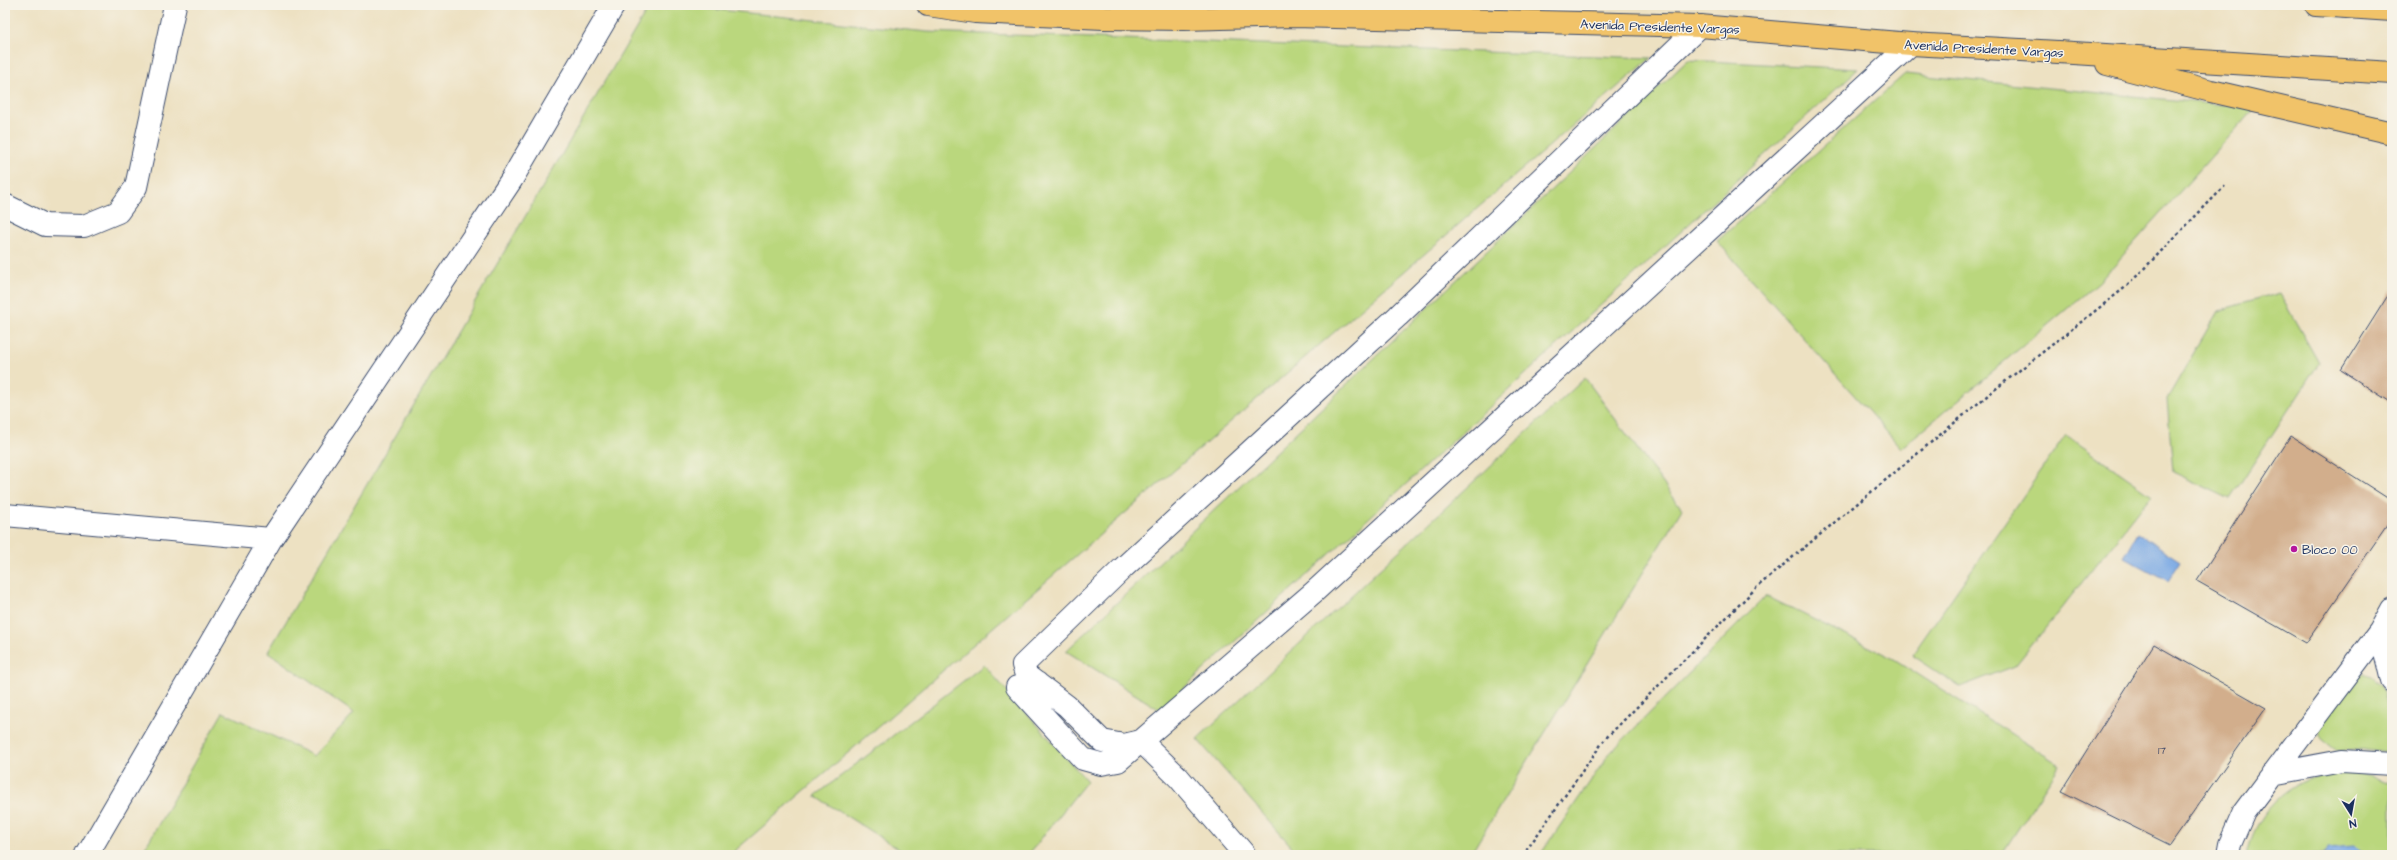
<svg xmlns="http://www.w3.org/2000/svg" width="2397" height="860" viewBox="0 0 2397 860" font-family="'Architects Daughter',sans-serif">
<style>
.green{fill:#bad77d;stroke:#6a836e}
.water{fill:#7aa9e4;stroke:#4a6ca1}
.building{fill:#d2ae8c}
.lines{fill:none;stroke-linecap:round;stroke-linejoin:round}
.minor-casing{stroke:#3a4a6d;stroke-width:24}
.major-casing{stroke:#3a4a6d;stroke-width:24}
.path{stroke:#3a4a6d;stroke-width:2.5;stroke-dasharray:3 3;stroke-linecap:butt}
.minor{stroke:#fff;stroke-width:22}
.major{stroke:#f1c369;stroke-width:22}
.poi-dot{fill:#b5179e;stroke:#f7f3e8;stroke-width:1.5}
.labels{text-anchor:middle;stroke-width:3;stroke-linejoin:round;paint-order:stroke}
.number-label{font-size:11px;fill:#494f6a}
.street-label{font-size:13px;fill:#1b2f5e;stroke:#f7f3e8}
.poi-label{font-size:13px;fill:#1b2f5e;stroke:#f7f3e8;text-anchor:start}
</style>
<rect width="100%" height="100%" fill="#f7f3e8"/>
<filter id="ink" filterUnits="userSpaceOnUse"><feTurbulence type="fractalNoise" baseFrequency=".025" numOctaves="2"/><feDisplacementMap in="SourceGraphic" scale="8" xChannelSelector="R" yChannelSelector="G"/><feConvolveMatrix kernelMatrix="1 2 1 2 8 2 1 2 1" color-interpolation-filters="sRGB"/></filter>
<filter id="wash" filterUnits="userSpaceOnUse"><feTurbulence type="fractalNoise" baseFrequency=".012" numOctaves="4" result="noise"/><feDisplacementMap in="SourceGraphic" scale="16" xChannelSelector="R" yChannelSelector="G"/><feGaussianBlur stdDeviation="0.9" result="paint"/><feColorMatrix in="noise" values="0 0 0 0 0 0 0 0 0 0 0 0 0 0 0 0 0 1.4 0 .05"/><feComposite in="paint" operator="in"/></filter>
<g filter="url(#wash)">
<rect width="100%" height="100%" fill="#ede1c2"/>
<!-- green -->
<path class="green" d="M650,5H673L927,32L1651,58L730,855H141L223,712L314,756L354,713L268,652Z
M1688,60L1858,69L1160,710L1066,651Z
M1905,74L2255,108L2099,282L1901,448L1717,241Z
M2279,293L2319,363L2230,499L2173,472L2167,399L2218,311Z
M1585,378L1682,509L1470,855H1299L1197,739Z
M2066,435L2152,495L2015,666L1960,687L1912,655Z
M1766,596L1894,659L2060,765L2001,855H1540L1609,754Z
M984,665L1087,781L1028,855H908L815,796Z
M2364,674L2371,677L2382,687L2387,709L2392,718V751L2387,753L2359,749L2337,751L2322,739L2320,729L2353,678Z
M2359,773L2392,783V855H2247C2254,816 2285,783 2324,775C2335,772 2348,773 2359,773Z"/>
<!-- water -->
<path class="water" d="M2138,533L2181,561L2168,581L2124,557Z
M2355,846L2369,855H2324L2327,848Z"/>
<g id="blocks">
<!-- building -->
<path class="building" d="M2392,289V403L2341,370Z
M2291,436L2392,501V518L2306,643L2197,581Z
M2154,644L2266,708L2170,845L2061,791Z"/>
</g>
</g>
<g filter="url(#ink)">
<use href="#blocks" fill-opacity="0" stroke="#3a4a6d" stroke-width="1"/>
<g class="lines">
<!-- minor casing -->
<g class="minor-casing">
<path id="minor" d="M1700,26L1398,316L1123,568L1023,665L1026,675L1067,706L1102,741L1124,745L1141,741L1314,592L1911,44
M5,205L45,225L84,226L118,212L136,187L175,5
M5,515L271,539
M2380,631L2392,681
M1037,683L1017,687L1083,759L1101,764L1118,761L1141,741L1179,778L1245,855
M2272,774L2342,761L2392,764
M87,855L271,539L512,179L614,5
M2228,855L2230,844L2244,812L2380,631L2392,609"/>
</g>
<!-- major casing -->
<g class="major-casing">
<path id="major" d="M928,5L975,12L1104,18L1184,19L1294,16L1700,26L1911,44L2058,52L2392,73
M2316,5L2392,10
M2107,64L2211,91L2392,133"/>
</g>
<!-- path -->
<path class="path" d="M1523,855L1605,739L1758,586L1988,395L2127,286L2225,186"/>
<!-- minor -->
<use href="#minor" class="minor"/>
<!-- major -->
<use href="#major" class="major"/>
</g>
</g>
<!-- markers -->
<circle class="poi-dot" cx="2294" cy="549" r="4"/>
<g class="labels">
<!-- number labels -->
<g class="number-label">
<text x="2162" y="754">17</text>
</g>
<!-- street labels -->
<g class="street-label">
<text transform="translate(1660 26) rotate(2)" y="5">Avenida Presidente Vargas</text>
<text transform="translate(1984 48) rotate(3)" y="5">Avenida Presidente Vargas</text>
</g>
<!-- poi labels -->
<g class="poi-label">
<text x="2302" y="554">Bloco 00</text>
</g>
</g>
<!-- margin -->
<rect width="2397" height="860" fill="none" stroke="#f7f3e8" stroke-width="20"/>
<!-- north arrow -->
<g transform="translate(2351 814) rotate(169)" stroke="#f7f3e8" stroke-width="3" paint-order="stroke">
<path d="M0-3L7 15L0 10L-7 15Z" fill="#1b2f5e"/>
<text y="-6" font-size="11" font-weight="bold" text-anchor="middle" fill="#1b2f5e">N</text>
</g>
</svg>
